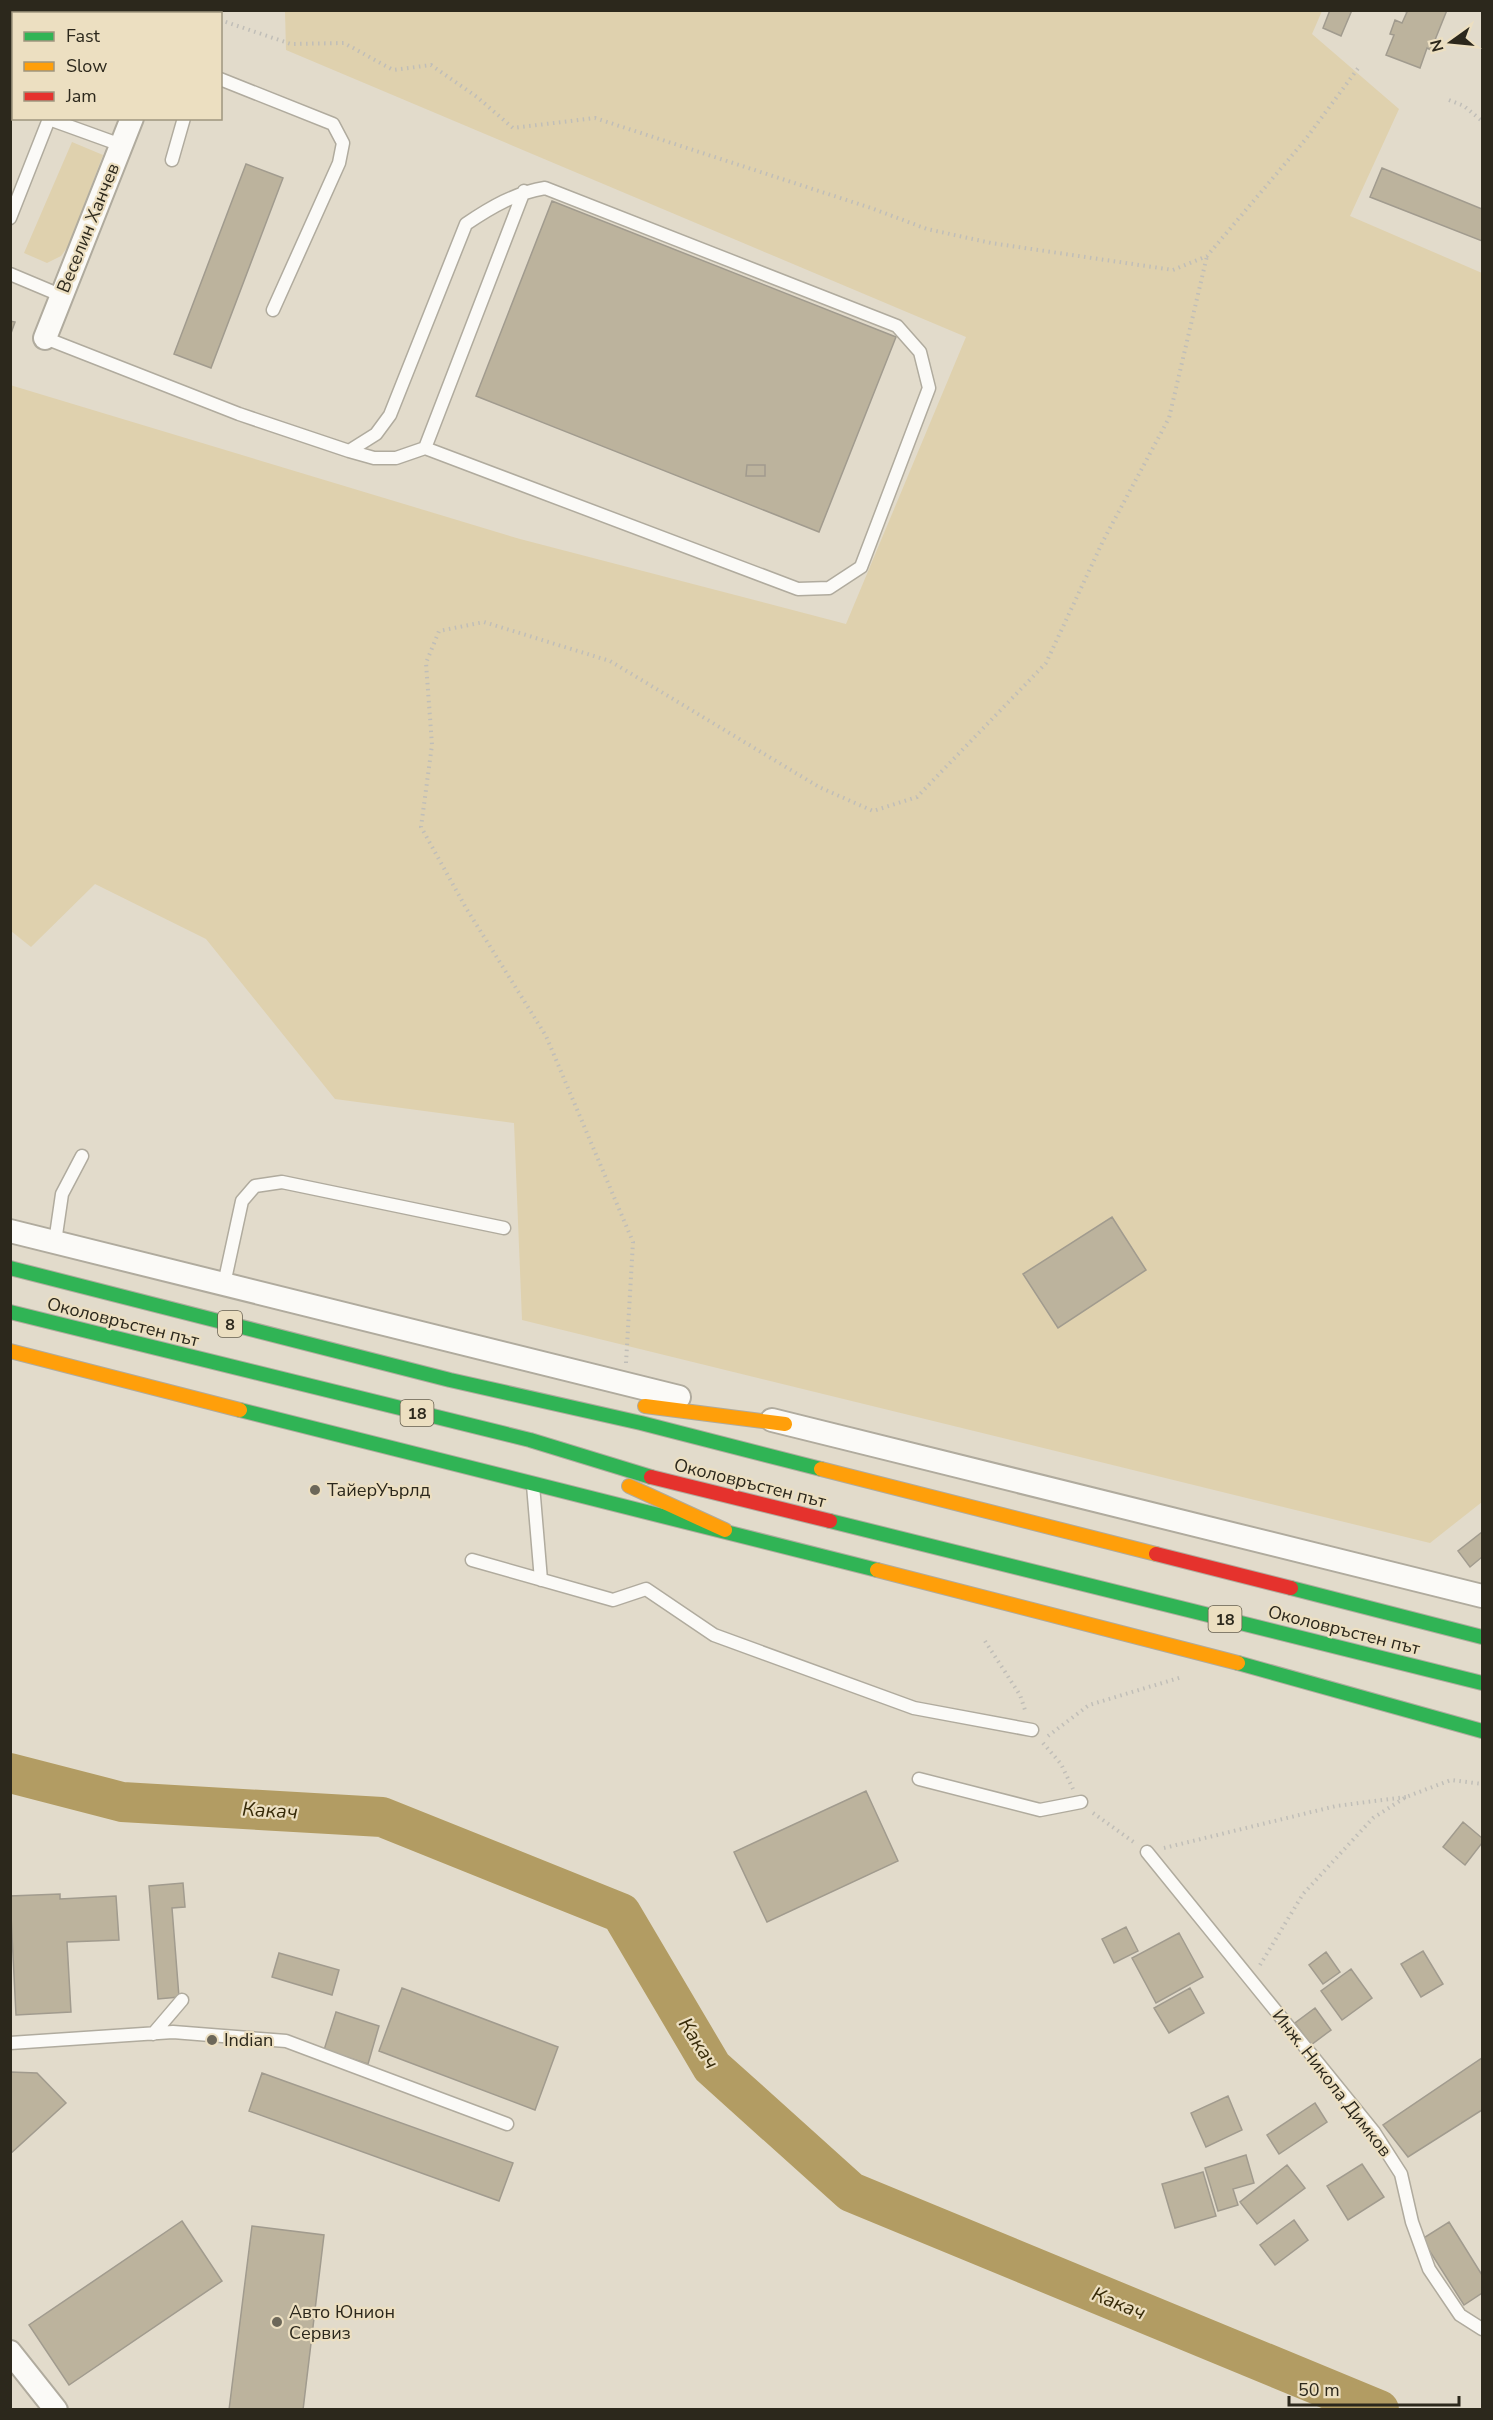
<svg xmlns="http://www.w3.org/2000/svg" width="1493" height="2420" viewBox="0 0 1493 2420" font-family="'Nunito Sans',sans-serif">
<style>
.green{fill:#dfd1ae}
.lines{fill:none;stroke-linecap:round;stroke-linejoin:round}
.river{stroke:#b29c63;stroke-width:40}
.building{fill:#bcb39d;stroke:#a19b8e;stroke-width:1.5}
.lane-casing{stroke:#b0ab9e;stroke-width:15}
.street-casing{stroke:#b0ab9e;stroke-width:26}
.fast-casing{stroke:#b0ab9e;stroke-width:16}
.slow-casing{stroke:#b0ab9e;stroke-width:16}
.jam-casing{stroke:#b0ab9e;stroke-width:16}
.path{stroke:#c0beb8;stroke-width:4;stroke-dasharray:1.5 4.5;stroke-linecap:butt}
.lane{stroke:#fbfaf7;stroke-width:12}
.street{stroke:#fbfaf7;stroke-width:22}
.fast{stroke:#30b455;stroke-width:14}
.slow{stroke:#ff9f0a;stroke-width:14}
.jam{stroke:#e5322d;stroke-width:14}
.poi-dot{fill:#6c6759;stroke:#ecdfc1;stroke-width:2}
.labels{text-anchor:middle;stroke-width:4.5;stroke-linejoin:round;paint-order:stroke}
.shield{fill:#ecdfc1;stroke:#665f4e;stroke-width:1.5}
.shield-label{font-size:16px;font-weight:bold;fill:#2c281c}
.street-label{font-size:18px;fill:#2c281c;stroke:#ecdfc1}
.poi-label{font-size:18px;fill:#2c281c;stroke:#ecdfc1;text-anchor:start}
.water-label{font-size:20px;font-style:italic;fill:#362a08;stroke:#ecdfc1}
</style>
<rect width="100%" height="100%" fill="#e2dbcb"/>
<!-- green -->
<path class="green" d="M285,11H1322L1312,34L1399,109L1350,216L1482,273V1502L1430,1543L522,1320L514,1123L335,1099L206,939L95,884L31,947L11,931L10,385L520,539L846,624L966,337L286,50Z
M72,142L103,155L69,245L61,256L47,263L24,253Z"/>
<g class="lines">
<!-- river -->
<path class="river" d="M10,1773L122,1802L382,1817L621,1913L712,2067L851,2192L1379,2410"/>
</g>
<!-- building -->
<path class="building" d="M1330,10H1352L1341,36L1323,28Z
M1447,10L1431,50L1427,48L1420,68L1386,55L1394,35L1390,34L1395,20L1402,23L1407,12L1401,10Z
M10,24L14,25V93L10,92Z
M246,164L283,178L211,368L174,354Z
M1382,168L1482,209V241L1370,197Z
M552,201L896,337L819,532L476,396Z
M10,321L15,322L10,336Z
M747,465H765V476H746Z
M1112,1217L1146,1270L1058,1328L1023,1274Z
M1482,1532V1557L1470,1567L1458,1551Z
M866,1791L898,1861L767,1922L734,1852Z
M1463,1822L1482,1838V1843L1465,1865L1443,1847Z
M183,1883L185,1907L172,1908L179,1997L158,1999L149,1886Z
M60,1894V1899L116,1896L119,1940L67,1942L71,2012L16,2015L10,1896Z
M1126,1927L1138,1951L1114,1963L1102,1939Z
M1179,1933L1203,1977L1156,2003L1132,1958Z
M1423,1951L1443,1984L1421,1997L1401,1964Z
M1326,1952L1340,1972L1323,1984L1309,1965Z
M279,1953L339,1970L332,1995L272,1977Z
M1351,1969L1372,1998L1342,2020L1321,1991Z
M402,1988L558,2047L535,2110L379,2051Z
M1190,1988L1204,2013L1169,2033L1154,2008Z
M1315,2008L1331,2030L1311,2045L1295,2023Z
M336,2012L379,2026L368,2064L324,2050Z
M1482,2058V2110L1408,2157L1383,2125Z
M10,2072L37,2073L66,2103L10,2154Z
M262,2073L513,2163L499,2201L249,2111Z
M1228,2096L1242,2130L1206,2147L1191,2113Z
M1315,2103L1327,2122L1279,2154L1267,2135Z
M1246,2155L1254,2183L1233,2189L1238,2205L1218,2211L1205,2168Z
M1362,2164L1384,2197L1348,2220L1327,2186Z
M1287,2165L1305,2188L1257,2224L1240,2202Z
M1203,2172L1216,2216L1175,2228L1162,2184Z
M1294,2220L1308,2240L1275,2265L1260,2245Z
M182,2221L222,2281L69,2385L29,2325Z
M1449,2222L1482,2275V2293L1464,2305L1422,2239Z
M252,2226L324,2235L303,2410H229Z"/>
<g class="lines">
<!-- lane casing -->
<g class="lane-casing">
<path id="lane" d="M220,79L333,124L343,143L339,163L273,310
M172,160L184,118
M10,218L49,119L121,145
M10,274L60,295
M45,338L239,414L349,451L374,458H396L425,448L798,589L829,588L861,567L929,388L920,352L897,326L545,188C515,193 491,207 466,224L390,415L376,434L349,451
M425,448L524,191
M55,1242L62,1194L82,1156
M224,1284L242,1201L255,1186L282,1182L504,1228
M533,1485L541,1580
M472,1560L613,1600L646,1589L714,1635L914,1708L1032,1730
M919,1779L1040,1810L1081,1802
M1147,1852L1374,2132L1401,2174L1412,2222L1429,2269L1460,2315L1482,2329
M153,2034L182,2000
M10,2043L173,2032L286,2041L507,2124"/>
</g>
<!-- street casing -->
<g class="street-casing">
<path id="street" d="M174,14L175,10
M45,338L132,118
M10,1231L679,1397
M772,1420L1482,1596
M10,2352L56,2410"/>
</g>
<!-- fast casing -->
<g class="fast-casing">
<path id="fast" d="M10,1268L450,1380L641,1423L821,1469
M10,1312L530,1440L651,1477
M240,1410L877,1570
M830,1521L1482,1683
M1291,1588L1482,1637
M1238,1663L1482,1731"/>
</g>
<!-- slow casing -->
<g class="slow-casing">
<path id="slow" d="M10,1351L240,1410
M645,1406L785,1424
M821,1469L1156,1554
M629,1486L725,1530
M877,1570L1238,1663"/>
</g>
<!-- jam casing -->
<g class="jam-casing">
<path id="jam" d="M651,1477L830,1521
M1156,1554L1291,1588"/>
</g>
<!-- path -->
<path class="path" d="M220,20L291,44L344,43L393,70L431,65L477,97L513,128L595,118L871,208L927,229L991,243L1173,270L1207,256L1305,140L1359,67
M1449,100L1464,106L1482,121
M10,103L14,105
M626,1363L633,1242L546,1036L466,908L421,827L432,745L426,663L439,631L484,622L610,661L819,787L873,811L917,797L1046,663L1103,541L1169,418L1207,256
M985,1641L1020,1695L1026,1713
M1048,1736L1089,1705L1182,1677
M1043,1743L1061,1764L1073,1789
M1093,1813L1135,1843
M1164,1848L1336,1806L1406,1797
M1260,1965L1303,1894L1373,1818L1406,1797L1451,1780L1482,1784"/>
<!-- lane -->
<use href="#lane" class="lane"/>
<!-- street -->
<use href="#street" class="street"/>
<!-- fast -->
<use href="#fast" class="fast"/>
<!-- slow -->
<use href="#slow" class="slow"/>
<!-- jam -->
<use href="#jam" class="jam"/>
</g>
<!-- markers -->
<g class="poi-dot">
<circle cx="315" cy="1490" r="6"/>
<circle cx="212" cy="2040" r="6"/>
<circle cx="277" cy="2322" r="6"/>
</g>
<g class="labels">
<!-- shield labels -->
<g class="shield">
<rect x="218" y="1311" width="24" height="26" rx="4.5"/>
<rect x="400.5" y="1400" width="33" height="26" rx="4.5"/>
<rect x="1208.5" y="1606" width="33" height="26" rx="4.5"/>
</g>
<g class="shield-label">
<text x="230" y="1330">8</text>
<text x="417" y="1419">18</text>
<text x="1225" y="1625">18</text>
</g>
<!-- street labels -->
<g class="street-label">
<text transform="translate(88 228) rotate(-68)" y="6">Веселин Ханчев</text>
<text transform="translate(123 1322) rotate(14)" y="6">Околовръстен път</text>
<text transform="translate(750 1483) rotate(14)" y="6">Околовръстен път</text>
<text transform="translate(1344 1630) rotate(14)" y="6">Околовръстен път</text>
<text transform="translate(1332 2083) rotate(52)" y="6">Инж. Никола Димков</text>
</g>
<!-- poi labels -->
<g class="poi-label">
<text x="327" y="1496">ТайерУърлд</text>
<text x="224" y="2046">Indian</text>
<text x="289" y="2318">Авто Юнион<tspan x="289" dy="21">Сервиз</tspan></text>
</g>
<!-- water labels -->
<g class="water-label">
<text transform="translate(270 1810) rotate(3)" y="7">Какач</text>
<text transform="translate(699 2043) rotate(57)" y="7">Какач</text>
<text transform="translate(1119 2303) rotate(22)" y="7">Какач</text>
</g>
</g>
<!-- border -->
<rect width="1493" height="2420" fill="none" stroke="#2c281c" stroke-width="24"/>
<!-- legend -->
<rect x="12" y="12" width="210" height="108" fill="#ecdfc1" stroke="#9f967f" stroke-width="1.5"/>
<rect x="24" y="32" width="30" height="9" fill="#30b455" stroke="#9f967f" stroke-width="1.5"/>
<text x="66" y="42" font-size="18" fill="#2c281c">Fast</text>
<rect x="24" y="62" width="30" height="9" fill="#ff9f0a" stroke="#9f967f" stroke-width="1.5"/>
<text x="66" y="72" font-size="18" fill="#2c281c">Slow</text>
<rect x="24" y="92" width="30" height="9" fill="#e5322d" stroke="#9f967f" stroke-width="1.5"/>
<text x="66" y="102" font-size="18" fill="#2c281c">Jam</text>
<!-- north arrow -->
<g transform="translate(1451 42) rotate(255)" stroke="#ecdfc1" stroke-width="4.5" paint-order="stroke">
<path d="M0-4.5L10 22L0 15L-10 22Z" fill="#2c281c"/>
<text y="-9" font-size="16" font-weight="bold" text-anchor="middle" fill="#2c281c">N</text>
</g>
<!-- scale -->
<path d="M1289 2396v9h170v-9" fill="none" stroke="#2c281c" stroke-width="3"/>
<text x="1298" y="2396" font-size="18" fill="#2c281c" stroke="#ecdfc1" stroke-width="4.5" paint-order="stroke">50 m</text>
</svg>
